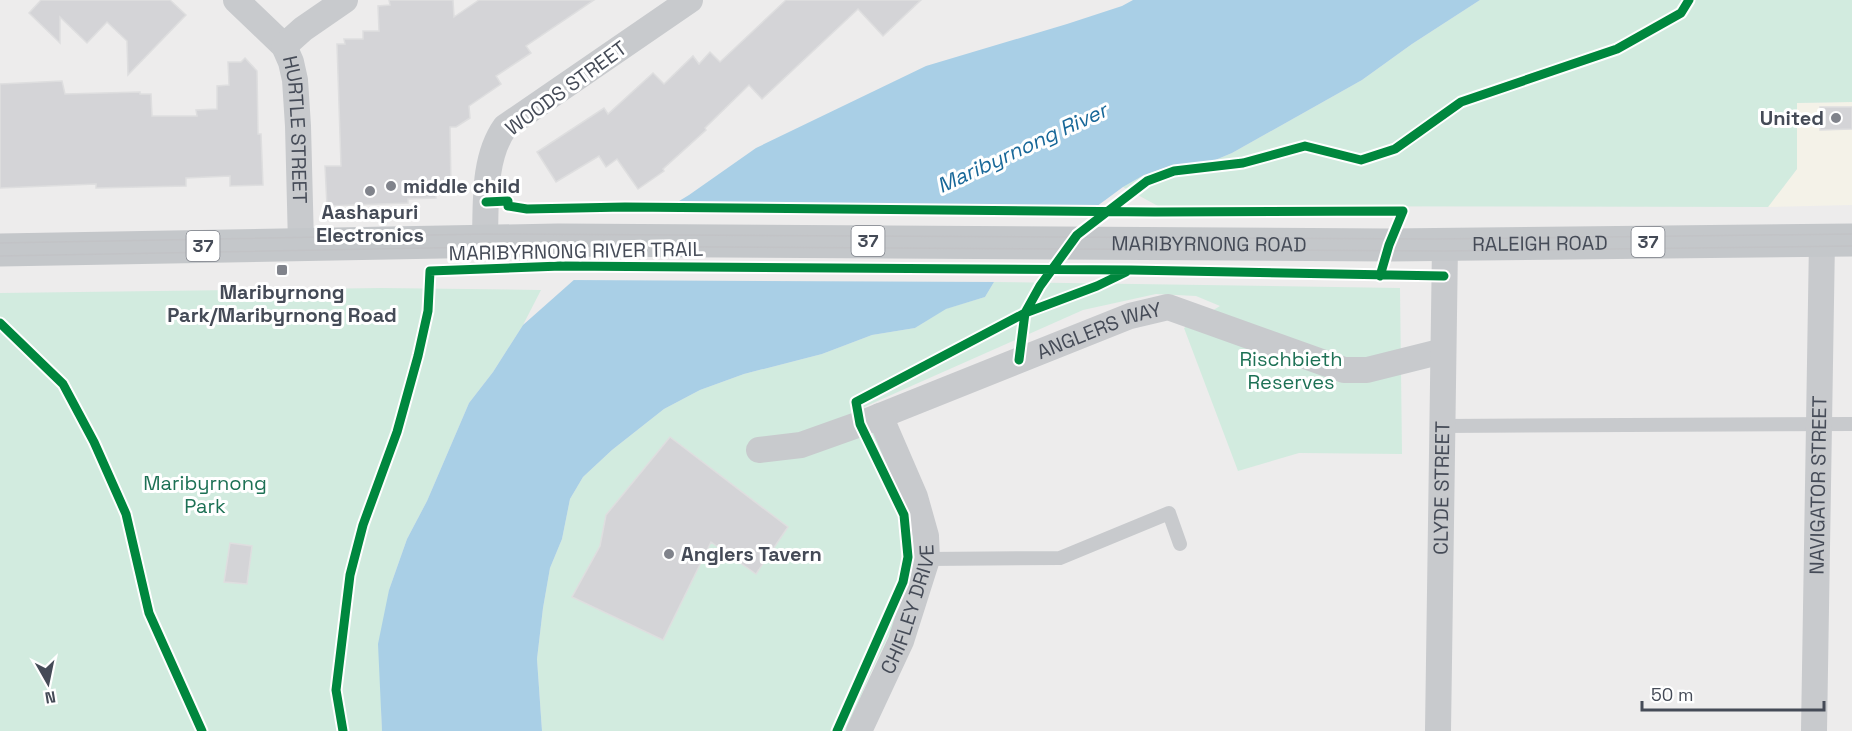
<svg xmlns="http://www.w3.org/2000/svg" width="1852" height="731" viewBox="0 0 1852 731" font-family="'Space Grotesk',sans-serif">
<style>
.commercial{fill:#f4f2e8}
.green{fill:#d2ebdf}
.water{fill:#a9cfe6}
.pier{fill:#edecec}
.building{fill:#d4d4d7;stroke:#dededf;stroke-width:1.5}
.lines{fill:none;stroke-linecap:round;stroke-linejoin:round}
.service{stroke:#c8cacd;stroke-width:14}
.minor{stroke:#c8cacd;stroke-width:26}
.primary{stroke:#c4c7ca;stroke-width:33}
.tram{stroke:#c2c3c6;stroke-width:1.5}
.cycleway-casing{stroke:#fff;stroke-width:13}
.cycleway{stroke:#00873e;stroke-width:9}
.poi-dot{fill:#80838b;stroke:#fff;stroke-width:2}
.labels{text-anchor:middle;stroke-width:6;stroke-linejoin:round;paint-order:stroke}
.shield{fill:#fff;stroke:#7d8189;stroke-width:1.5}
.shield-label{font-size:18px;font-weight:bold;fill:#454b57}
.street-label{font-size:20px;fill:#454b57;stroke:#fff}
.poi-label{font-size:20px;font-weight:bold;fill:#454b57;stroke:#fff;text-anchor:start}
.park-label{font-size:20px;fill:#1d7155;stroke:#fff}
.water-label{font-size:21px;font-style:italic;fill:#176798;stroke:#fff}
</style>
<rect width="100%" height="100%" fill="#edecec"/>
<!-- commercial -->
<path class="commercial" d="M1852,102V205L1768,207L1797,169V103Z"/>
<!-- green -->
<path class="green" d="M1480,0H1852V102L1797,103V169L1768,207L1158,206L1123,187L1144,175L1170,166H1201L1232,153L1362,80L1412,44Z
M994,282L1400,288L1402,454L1299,453L1238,471L1184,328L1220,306L1196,296L1156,294L1083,310L864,407L914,523L917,554L906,600L872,670L846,731H542L537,659L543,608L550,568L562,539L570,499L583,477L612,450L664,409L700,390L744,374L822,354L872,335L915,328L945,309L985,297Z
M381,288L541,290L523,325L493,372L469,403L427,501L407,539L389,590L381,706L382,731H0V293Z"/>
<!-- water -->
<path class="water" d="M1133,0H1480L1412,44L1362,80L1232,153L1201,166H1170L1144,175L1123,187L994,282L985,297L946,309L915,328L872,335L822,354L744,374L700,390L664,409L612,450L583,477L570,499L562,539L550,568L543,608L537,659L542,731H382L378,644L389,590L407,539L427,501L469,403L493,372L523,325L628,232L689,195L756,148L926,66L1067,24L1122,6Z"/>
<!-- pier -->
<path class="pier" d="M666,205L1098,209L999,282L568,280L626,230Z"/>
<!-- building -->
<path class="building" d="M41,0H170L186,15L128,75L127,41L107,22L87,43L60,17V43L29,13Z
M389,0H453L454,17L479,0H594L526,46L531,53L496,76L501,84L469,106L470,118L456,127H450L451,188H446V193H436V198L408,199V203L327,206L325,166H341L337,44H345L344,39H363V31H379L378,6L390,5Z
M786,0H921L883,36L858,9L762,99L749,85L705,128L706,130L663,169L664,171L638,189L617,159L606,167L599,156L556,182L537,152L604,108L608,114L653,73L664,84L693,56L699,64L710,52L720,62Z
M245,58L257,71L258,134H261L263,185L230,186V176L186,178V186L96,188V184L0,188V84L62,81L65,94L140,92V94H151L152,116H197L196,110L217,109V86L229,85L228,62H241Z
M1820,107H1852V129L1820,130Z
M670,437L788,527L756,574L711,542L663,640L572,597L600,546L606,515Z
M230,543L252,546L247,584L224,582Z"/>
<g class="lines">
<!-- service -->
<path class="service" d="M1442,426L1852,424
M927,559L1060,558L1169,513L1180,544"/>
<!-- minor -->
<g class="minor">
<path id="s1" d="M236,0L284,46L291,62L295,80L298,126L301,244"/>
<path d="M284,46L303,29L345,0"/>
<path d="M485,240C486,203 483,158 505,127L690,0"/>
<path id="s2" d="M759,450L801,445L860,424L1130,316L1168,307L1344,370H1367L1443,351"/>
<path id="s3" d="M859,731L901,641L927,559L926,536L915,497L880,416"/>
<path id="s4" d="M1438,731L1445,245"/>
<path id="s5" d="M1814,731L1822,240"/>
</g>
<!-- primary -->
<path class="primary" id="s6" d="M0,250L558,240L1389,245L1852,240"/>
<!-- tram -->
<path class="tram" d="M0,243L485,234L1435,239L1852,234
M0,256L542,246L1444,251L1852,246"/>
<!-- cycleway casing -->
<g class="cycleway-casing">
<path id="cycleway" d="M486,202L508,201V206L527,209L625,207L1155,212L1403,211L1389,245L1380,276
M0,323L63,384L94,442L126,514L149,613L202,731
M1019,360L1025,313L1040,286L1077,235L1147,181L1174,171L1243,163L1305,146L1361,160L1395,149L1461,102L1617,49L1681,13L1689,0
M343,731L336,690L350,575L363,525L397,432L418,356L428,311L430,271L561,266L1131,270L1444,276
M837,731L903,582L908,557L904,515L860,424L856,402L1025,313L1097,286L1126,272"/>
</g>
<!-- cycleway -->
<use href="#cycleway" class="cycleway"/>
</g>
<!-- markers -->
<g class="poi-dot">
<circle cx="1836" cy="118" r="6"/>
<circle cx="391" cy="186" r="6"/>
<circle cx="370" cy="191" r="6"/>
<rect x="276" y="264" width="12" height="12" rx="3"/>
<circle cx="669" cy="554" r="6"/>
</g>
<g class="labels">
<!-- shield labels -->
<g class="shield">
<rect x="851.5" y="226" width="33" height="30" rx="4.5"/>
<rect x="1631.5" y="227" width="33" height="30" rx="4.5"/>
<rect x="186.5" y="231" width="33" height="30" rx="4.5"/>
</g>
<g class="shield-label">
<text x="868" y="247">37</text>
<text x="1648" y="248">37</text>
<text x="203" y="252">37</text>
</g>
<!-- street labels -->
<g class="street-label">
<text transform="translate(566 88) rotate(-36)" y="7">WOODS STREET</text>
<text dy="7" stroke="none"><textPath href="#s1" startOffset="152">HURTLE STREET</textPath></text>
<text dy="7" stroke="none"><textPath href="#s6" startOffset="1209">MARIBYRNONG ROAD</textPath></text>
<text dy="7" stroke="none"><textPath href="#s6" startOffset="1540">RALEIGH ROAD</textPath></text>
<text transform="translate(576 251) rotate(-1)" y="7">MARIBYRNONG RIVER TRAIL</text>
<text dy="7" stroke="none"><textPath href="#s2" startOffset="362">ANGLERS WAY</textPath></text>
<text dy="7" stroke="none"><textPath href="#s5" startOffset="246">NAVIGATOR STREET</textPath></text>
<text dy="7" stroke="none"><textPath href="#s4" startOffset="243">CLYDE STREET</textPath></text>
<text dy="7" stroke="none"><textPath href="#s3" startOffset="132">CHIFLEY DRIVE</textPath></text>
</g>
<!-- poi labels -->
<g class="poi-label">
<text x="1824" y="125" text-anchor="end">United</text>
<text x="403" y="193">middle child</text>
<text x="370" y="219" text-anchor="middle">Aashapuri<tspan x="370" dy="23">Electronics</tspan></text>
<text x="282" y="299" text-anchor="middle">Maribyrnong<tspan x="282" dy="23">Park/Maribyrnong Road</tspan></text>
<text x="681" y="561">Anglers Tavern</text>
</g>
<!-- park labels -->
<g class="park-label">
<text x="1291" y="366">Rischbieth<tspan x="1291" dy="23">Reserves</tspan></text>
<text x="205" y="490">Maribyrnong<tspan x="205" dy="23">Park</tspan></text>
</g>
<!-- water labels -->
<g class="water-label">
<text transform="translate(1022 148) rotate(-25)" y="7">Maribyrnong River</text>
</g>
</g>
<!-- north arrow -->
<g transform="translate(48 683) rotate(171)" stroke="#ffffff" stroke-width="4.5" paint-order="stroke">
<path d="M0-4.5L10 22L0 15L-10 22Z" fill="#454b57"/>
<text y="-9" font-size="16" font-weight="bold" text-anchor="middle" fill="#454b57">N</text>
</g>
<!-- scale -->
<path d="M1642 701v9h182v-9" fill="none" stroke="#454b57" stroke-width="3"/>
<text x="1651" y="701" font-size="18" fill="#454b57" stroke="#ffffff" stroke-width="4.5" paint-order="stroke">50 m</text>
</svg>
